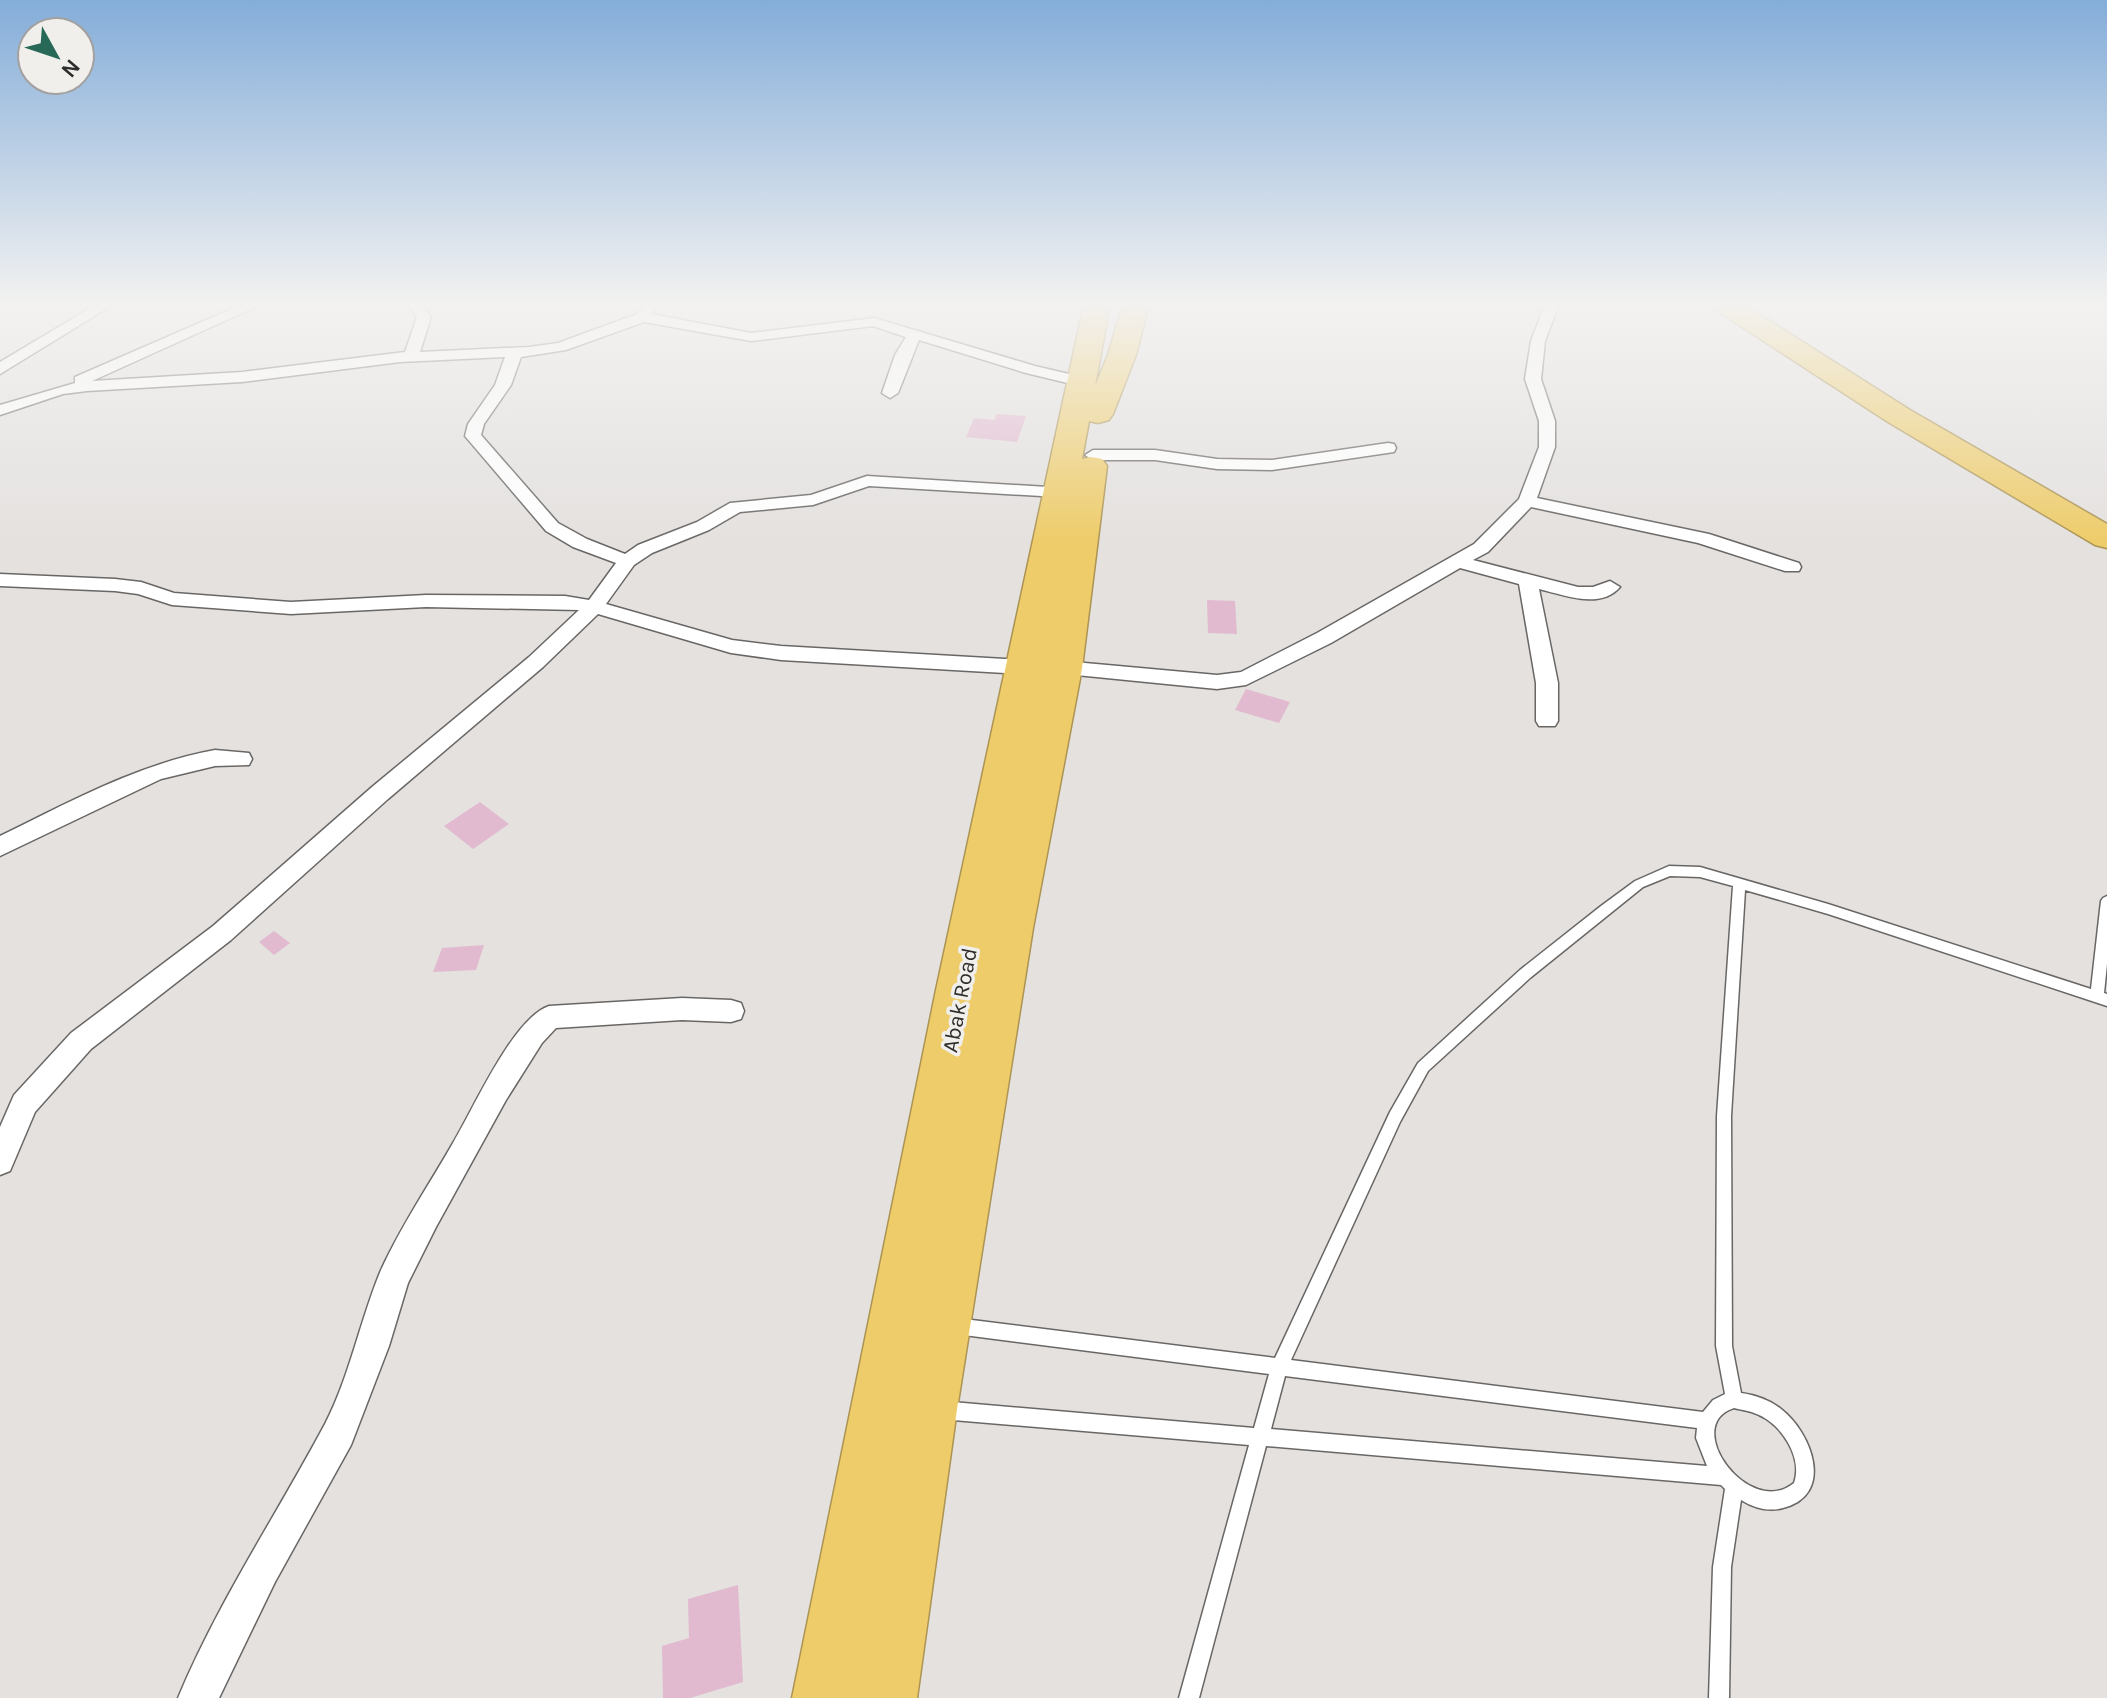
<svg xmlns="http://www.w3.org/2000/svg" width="2107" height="1698" viewBox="0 0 2107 1698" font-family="Karla,sans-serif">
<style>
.building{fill:#e1bacf}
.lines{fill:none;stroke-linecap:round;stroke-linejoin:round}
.lane-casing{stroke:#696765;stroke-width:3}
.street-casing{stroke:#696765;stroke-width:3}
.highway-casing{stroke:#ab9454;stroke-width:3}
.lane{fill:#fff;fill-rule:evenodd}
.street{fill:#fff;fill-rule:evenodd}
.highway{fill:#eecc6a;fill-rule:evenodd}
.labels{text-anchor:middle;stroke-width:7;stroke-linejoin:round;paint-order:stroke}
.street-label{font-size:22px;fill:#2e2d2c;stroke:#f1efec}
</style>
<rect width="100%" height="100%" fill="#e4e1df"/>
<!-- building -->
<path class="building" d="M997,414L1026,416L1017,442L966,437L974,418L994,420Z
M1207,600L1235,601L1237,634L1208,633Z
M1246,689L1290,702L1279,723L1235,710Z
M480,802L509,824L473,849L444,826Z
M274,931L290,943L274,955L259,942Z
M484,945L476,970L433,972L442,948Z
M738,1585L743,1682L690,1698H663L662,1646L689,1638L688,1599Z"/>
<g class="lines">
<!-- lane casing -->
<g class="lane-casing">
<path id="lane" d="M1669,866L1700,867L1828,904L2091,989L2101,901L2103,898L2107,896V964L2104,993L2107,994V1006L1828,914L1745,890L1731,1116L1732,1346L1741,1393C1755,1395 1770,1400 1781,1409C1812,1433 1835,1495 1783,1508C1768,1512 1754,1508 1741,1500L1731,1567L1729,1698H1709L1713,1567L1725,1489L1721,1485L1266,1446L1199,1698H1179L1249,1445L941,1419L935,1416L932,1410L935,1404L941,1401L1254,1428L1269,1374L956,1334L950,1332L948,1326L950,1320L956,1318L1275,1358L1390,1112L1418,1063L1520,970L1601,906L1635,881ZM1670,876L1700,877L1733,886L1717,1116L1716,1346L1725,1394L1713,1400L1703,1412L1291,1360L1400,1122L1428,1071L1530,978L1643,887ZM1285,1376L1697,1428L1696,1438L1707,1466L1271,1429ZM1734,1408C1742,1410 1751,1411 1759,1415C1782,1425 1803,1458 1794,1483C1749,1520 1680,1425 1734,1408Z"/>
</g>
<!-- street casing -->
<g class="street-casing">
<path id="street" d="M97,304H114L0,374V362Z
M243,304H262L92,381L242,372L405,352L417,317L407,304H421L431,317L420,352L529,347L558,343L637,314L645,304H659L651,314L751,333L874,318L1035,366L1086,378V384L1080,386L1026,373L919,340L898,393L890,398L882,393L895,355L906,337L873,326L751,341L644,322L566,350L521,357L511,385L484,424L481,435L558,523L587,539L625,554L638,545L697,522L730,503L811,495L867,476L1064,488L1067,492L1058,497L869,486L813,505L740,512L709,530L652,553L634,565L606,604L732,640L781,646L1023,660L1033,667L1023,674L781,660L731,653L598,614L543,667L388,799L231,940L91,1049L35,1112L10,1171L0,1175V1127L14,1095L71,1033L213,926L372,787L529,657L579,610L426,607L291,614L172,605L138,594L115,591L0,586V574L115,579L141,582L174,593L291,602L426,595L565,596L589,600L616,563L573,547L546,531L465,436L468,424L495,385L505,357L400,362L242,382L87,391L63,394L0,415V405L75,383V377Z
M1545,304H1559L1545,341L1541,379L1555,421V447L1537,498L1709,534L1799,563L1801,567L1799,571H1785L1698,543L1531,507L1488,552L1473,560L1578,587H1593L1610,581L1620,587C1600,610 1564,595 1539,589L1558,683V721L1555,726H1539L1536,721V683L1519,584L1460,568L1331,643L1246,685L1217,689L1056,673L1053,668L1056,663L1063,661L1217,675L1241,672L1317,633L1474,544L1519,499L1539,447V421L1525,379L1531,341Z
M1388,443L1394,444L1396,448L1394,452L1272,470L1217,469L1155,460H1093L1085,455L1093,450H1155L1217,459L1272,460Z
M215,750L249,753L252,759L249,765L215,766L161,779L0,856V836C70,802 138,764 215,750Z
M682,998L731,1000L741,1003L744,1011L741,1019L731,1022L682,1020L556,1028L542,1043L506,1100L436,1227L408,1283L389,1346L351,1445L275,1582L219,1698H178C218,1602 276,1516 325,1424C350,1376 360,1320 381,1270C401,1226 429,1185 453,1143C473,1110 513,1018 549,1006Z"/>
</g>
<!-- highway casing -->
<g class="highway-casing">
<path id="highway" d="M1084,304H1110L1095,386L1108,355L1123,304H1149L1136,355L1113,414L1109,420L1098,423L1089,421L1082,459L1091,457L1102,459L1107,466L1082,668L1033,928L957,1409L917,1698H792L936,990Z
M1712,304H1743L1910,410L2107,524V548L2095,545L1888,422L1716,310Z"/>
</g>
<!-- lane -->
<use href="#lane" class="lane"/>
<!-- street -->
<use href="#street" class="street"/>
<!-- highway -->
<use href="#highway" class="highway"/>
</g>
<!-- sky -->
<linearGradient id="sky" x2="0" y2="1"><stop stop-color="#84add9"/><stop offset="0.56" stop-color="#f3f2f1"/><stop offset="1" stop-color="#f3f2f1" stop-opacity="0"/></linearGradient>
<rect width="2107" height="542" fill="url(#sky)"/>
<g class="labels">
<!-- street labels -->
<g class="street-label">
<text transform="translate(959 1000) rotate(-79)" y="8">Abak Road</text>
</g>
</g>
<!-- north arrow -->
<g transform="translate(56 56) rotate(130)"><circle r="38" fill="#f1efec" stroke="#a3a19f" stroke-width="2"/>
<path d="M0-6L14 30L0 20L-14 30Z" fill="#286856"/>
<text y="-12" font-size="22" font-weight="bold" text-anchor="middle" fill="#2e2d2c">N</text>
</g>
</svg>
